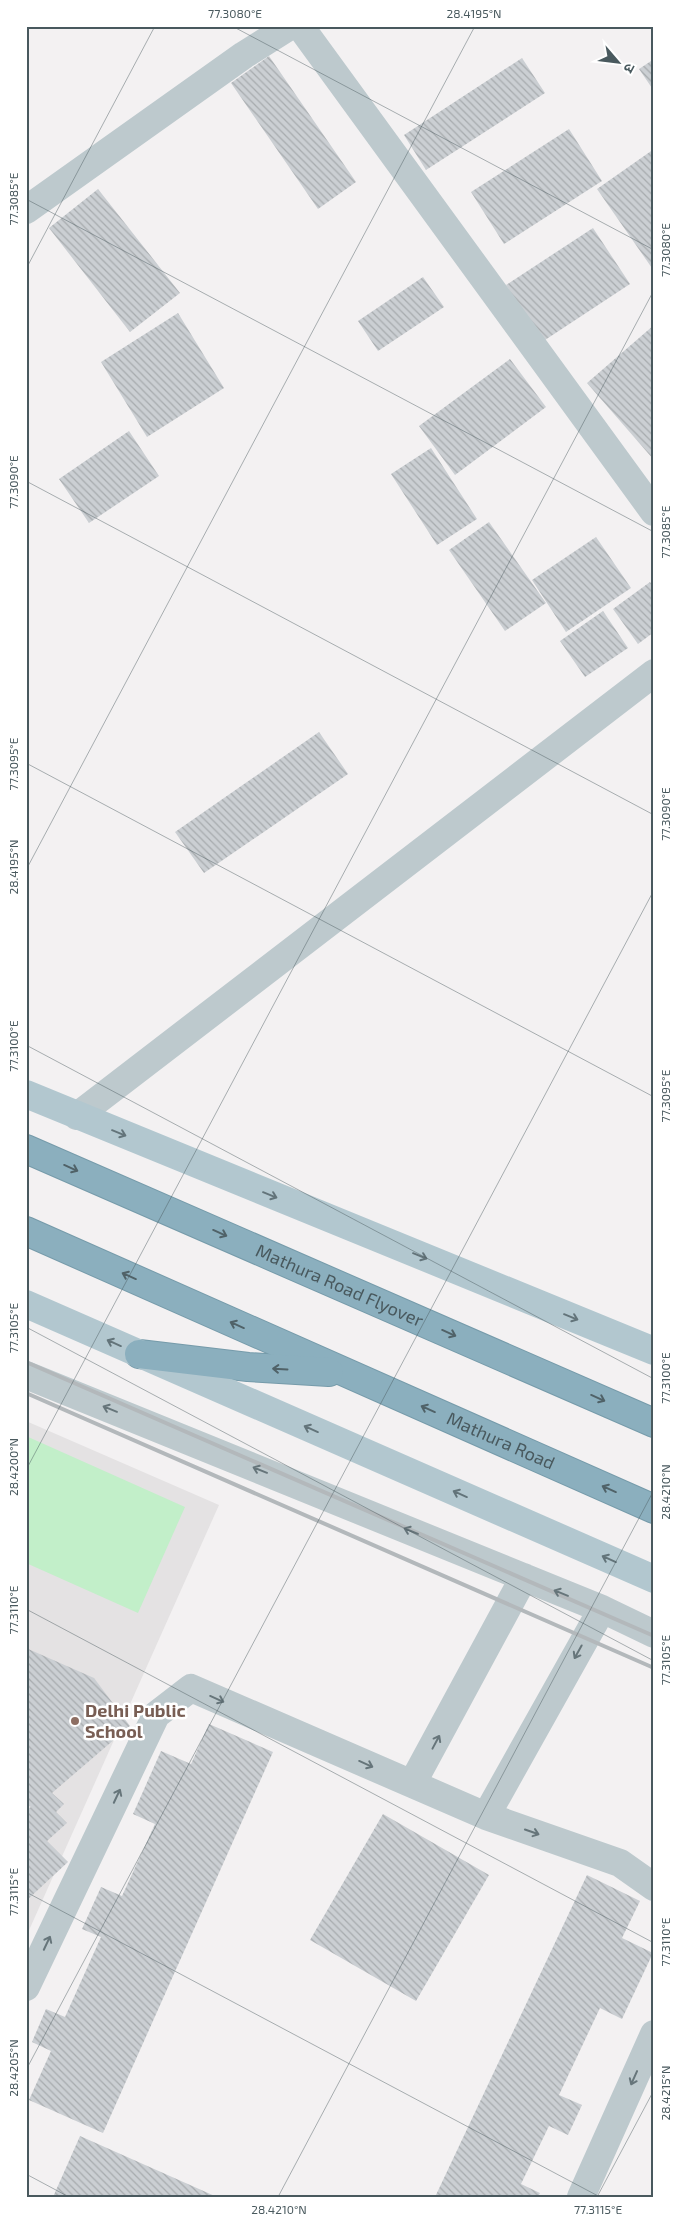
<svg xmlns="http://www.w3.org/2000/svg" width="680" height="2223" viewBox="0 0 680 2223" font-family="'Exo 2','Noto Sans Devanagari',sans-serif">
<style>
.education{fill:#e4e2e3}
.garden{fill:#c2efc9}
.building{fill:url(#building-back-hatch)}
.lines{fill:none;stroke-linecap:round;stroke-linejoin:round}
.highway-casing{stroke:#769baa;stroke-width:30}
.minor{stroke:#bdc9cd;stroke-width:28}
.major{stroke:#b2c7cf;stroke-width:28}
.highway{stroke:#8bafbe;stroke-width:28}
.rail{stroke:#b3b8bb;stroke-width:4}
.oneway{stroke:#63747a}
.oneway2{stroke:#506268}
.oneway3{stroke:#66757a}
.ticks{fill:none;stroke:#49595e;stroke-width:1;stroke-opacity:0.45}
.education-dot{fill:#8d6e63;stroke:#fff;stroke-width:2}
.labels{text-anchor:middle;stroke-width:5;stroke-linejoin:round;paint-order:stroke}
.street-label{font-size:18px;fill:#49595e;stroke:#fff}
.education-label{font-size:18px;font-weight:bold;fill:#785e54;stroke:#fff;text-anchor:start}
.neatline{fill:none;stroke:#49595e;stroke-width:2}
.ticks-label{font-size:12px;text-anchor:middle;fill:#49595e}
</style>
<defs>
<pattern id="building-back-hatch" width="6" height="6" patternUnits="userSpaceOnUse" patternTransform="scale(1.25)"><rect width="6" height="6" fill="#cbcfd3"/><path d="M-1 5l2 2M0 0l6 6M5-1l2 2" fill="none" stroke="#a7abae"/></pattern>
</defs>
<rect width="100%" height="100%" fill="#f3f1f2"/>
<!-- education -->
<path class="education" d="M26,1421L219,1505L26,1937Z"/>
<!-- garden -->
<path class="garden" d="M26,1436L185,1507L138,1613L26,1563Z"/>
<!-- building -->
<path class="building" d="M269,56L356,182L318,209L231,83Z
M522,58L545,93L426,170L404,135Z
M654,59V91L639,69Z
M569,129L602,181L504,244L471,192Z
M654,149V271L597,189Z
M98,189L180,293L130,332L49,228Z
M593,228L630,284L542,342L506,285Z
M423,277L444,307L378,351L358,321Z
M178,313L224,388L147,437L101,362Z
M654,325V460L587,383Z
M510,359L546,407L455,475L419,426Z
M129,431L159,476L89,523L59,479Z
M431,448L477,519L437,545L391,474Z
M489,522L546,603L505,631L449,550Z
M596,537L631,588L566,632L532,580Z
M650,582L654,587V632L638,644L613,609Z
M603,611L628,648L585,677L560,641Z
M319,732L348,774L204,873L175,832Z
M26,1648L94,1678L130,1726L52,1793L64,1804L56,1812L67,1823L47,1841L68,1862L26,1901V1811L31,1807L26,1803Z
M209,1724L273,1752L103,2133L29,2100L51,2051L32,2042L46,2009L65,2017L101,1937L82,1929L101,1887L122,1896L155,1824L133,1814L161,1751L191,1764Z
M383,1814L489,1875L416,2001L310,1940Z
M587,1875L640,1901L622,1938L653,1953L622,2019L600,2008L559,2095L582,2105L568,2135L549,2126L521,2184L540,2193L538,2197H435Z
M80,2136L217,2197H53Z"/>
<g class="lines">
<!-- highway casing -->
<g class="highway-casing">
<g id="highway">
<path id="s1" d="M26,1149L654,1423"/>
<path id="s2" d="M26,1231L654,1509"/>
<path d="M139,1354L248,1367L329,1372"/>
</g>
</g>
<!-- minor -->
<path class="minor" d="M300,26L654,512
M26,210L244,55L290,26
M77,1116L654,673
M26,1375L602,1609L654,1634
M412,1784L524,1577
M486,1816L602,1609
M26,1987L156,1715L191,1688L486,1816L620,1863L654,1887
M581,2197L654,2034"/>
<!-- major -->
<path class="major" d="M26,1094L654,1351
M26,1304L654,1579"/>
<!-- highway -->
<use href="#highway" class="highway"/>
<!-- rail -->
<path class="rail" d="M26,1362L654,1636
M26,1393L654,1668"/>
</g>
<!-- one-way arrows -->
<defs><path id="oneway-shaft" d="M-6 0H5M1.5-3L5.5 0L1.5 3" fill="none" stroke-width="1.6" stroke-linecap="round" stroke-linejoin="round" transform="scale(1.25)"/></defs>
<g class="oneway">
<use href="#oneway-shaft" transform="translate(119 1133) rotate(22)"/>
<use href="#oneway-shaft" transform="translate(270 1195) rotate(22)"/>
<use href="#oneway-shaft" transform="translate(420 1256) rotate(22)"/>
<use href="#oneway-shaft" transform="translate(571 1317) rotate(22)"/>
<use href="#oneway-shaft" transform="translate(114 1343) rotate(-156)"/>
<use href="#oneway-shaft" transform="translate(311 1429) rotate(-156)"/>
<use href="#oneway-shaft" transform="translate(460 1494) rotate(-156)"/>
<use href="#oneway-shaft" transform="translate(609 1559) rotate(-156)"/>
</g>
<g class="oneway2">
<use href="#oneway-shaft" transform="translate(71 1168) rotate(24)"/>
<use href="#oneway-shaft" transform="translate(220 1233) rotate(24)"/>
<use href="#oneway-shaft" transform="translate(129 1276) rotate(-156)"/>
<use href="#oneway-shaft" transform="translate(237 1325) rotate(-156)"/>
<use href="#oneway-shaft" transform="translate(449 1333) rotate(24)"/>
<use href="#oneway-shaft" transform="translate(280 1369) rotate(-177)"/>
<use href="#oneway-shaft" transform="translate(598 1398) rotate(24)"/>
<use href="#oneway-shaft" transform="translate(428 1409) rotate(-156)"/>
<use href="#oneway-shaft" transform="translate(609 1489) rotate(-156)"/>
</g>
<g class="oneway3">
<use href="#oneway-shaft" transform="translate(110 1409) rotate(-158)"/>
<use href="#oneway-shaft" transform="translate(260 1470) rotate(-158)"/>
<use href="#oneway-shaft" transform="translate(411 1531) rotate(-158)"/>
<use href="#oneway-shaft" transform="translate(561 1593) rotate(-158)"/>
<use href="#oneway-shaft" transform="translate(578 1652) rotate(119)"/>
<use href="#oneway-shaft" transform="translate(217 1699) rotate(24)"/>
<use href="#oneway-shaft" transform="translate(436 1742) rotate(-62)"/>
<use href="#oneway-shaft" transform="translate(366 1764) rotate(24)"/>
<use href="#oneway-shaft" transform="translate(117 1796) rotate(-65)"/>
<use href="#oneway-shaft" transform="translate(532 1832) rotate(19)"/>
<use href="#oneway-shaft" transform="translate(47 1943) rotate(-65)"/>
<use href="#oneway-shaft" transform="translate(634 2078) rotate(114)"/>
</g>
<!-- ticks -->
<path class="ticks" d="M232,26L654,250M26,199L654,532M26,269L155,26M26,481L654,815M26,763L654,1097M26,870L475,26M26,1045L654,1379M26,1327L654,1661M26,1470L654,290M26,1609L654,1943M26,1892L600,2197M26,2070L654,890M26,2174L69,2197M278,2197L654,1490M597,2197L654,2090"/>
<!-- markers -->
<circle class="education-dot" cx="75" cy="1721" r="5"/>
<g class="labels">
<!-- street labels -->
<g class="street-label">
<text dy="6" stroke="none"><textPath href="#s1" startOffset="342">Mathura Road Flyover</textPath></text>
<text dy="6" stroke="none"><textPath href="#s2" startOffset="519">Mathura Road</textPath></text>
</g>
<!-- education labels -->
<g class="education-label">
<text x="85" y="1717">Delhi Public<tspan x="85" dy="21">School</tspan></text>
</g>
</g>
<!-- border -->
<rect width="680" height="2223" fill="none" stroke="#ffffff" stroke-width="55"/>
<!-- north arrow -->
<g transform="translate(618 62) rotate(118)" stroke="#ffffff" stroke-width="4" paint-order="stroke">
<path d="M0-4L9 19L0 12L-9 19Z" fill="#49595e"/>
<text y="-8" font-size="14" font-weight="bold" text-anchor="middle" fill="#49595e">उ</text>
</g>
<rect x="28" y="28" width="624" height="2168" class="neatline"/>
<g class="ticks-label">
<text x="235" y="18">77.3080°E</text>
<text x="474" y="18">28.4195°N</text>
<text transform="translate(14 199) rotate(-90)" y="4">77.3085°E</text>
<text transform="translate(666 250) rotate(-90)" y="4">77.3080°E</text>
<text transform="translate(14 482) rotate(-90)" y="4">77.3090°E</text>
<text transform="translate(666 532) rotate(-90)" y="4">77.3085°E</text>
<text transform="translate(14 764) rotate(-90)" y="4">77.3095°E</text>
<text transform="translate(666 814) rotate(-90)" y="4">77.3090°E</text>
<text transform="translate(14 867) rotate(-90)" y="4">28.4195°N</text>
<text transform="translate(14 1046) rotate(-90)" y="4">77.3100°E</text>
<text transform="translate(666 1096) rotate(-90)" y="4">77.3095°E</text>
<text transform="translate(14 1328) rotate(-90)" y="4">77.3105°E</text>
<text transform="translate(666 1378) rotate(-90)" y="4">77.3100°E</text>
<text transform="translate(14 1467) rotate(-90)" y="4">28.4200°N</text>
<text transform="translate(666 1492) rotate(-90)" y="4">28.4210°N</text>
<text transform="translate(14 1610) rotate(-90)" y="4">77.3110°E</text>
<text transform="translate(666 1660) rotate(-90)" y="4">77.3105°E</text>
<text transform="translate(14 1892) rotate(-90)" y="4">77.3115°E</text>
<text transform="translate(666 1942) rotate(-90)" y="4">77.3110°E</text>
<text transform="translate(14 2068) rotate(-90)" y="4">28.4205°N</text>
<text transform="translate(666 2093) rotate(-90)" y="4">28.4215°N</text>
<text x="279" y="2214">28.4210°N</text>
<text x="598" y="2214">77.3115°E</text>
</g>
</svg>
